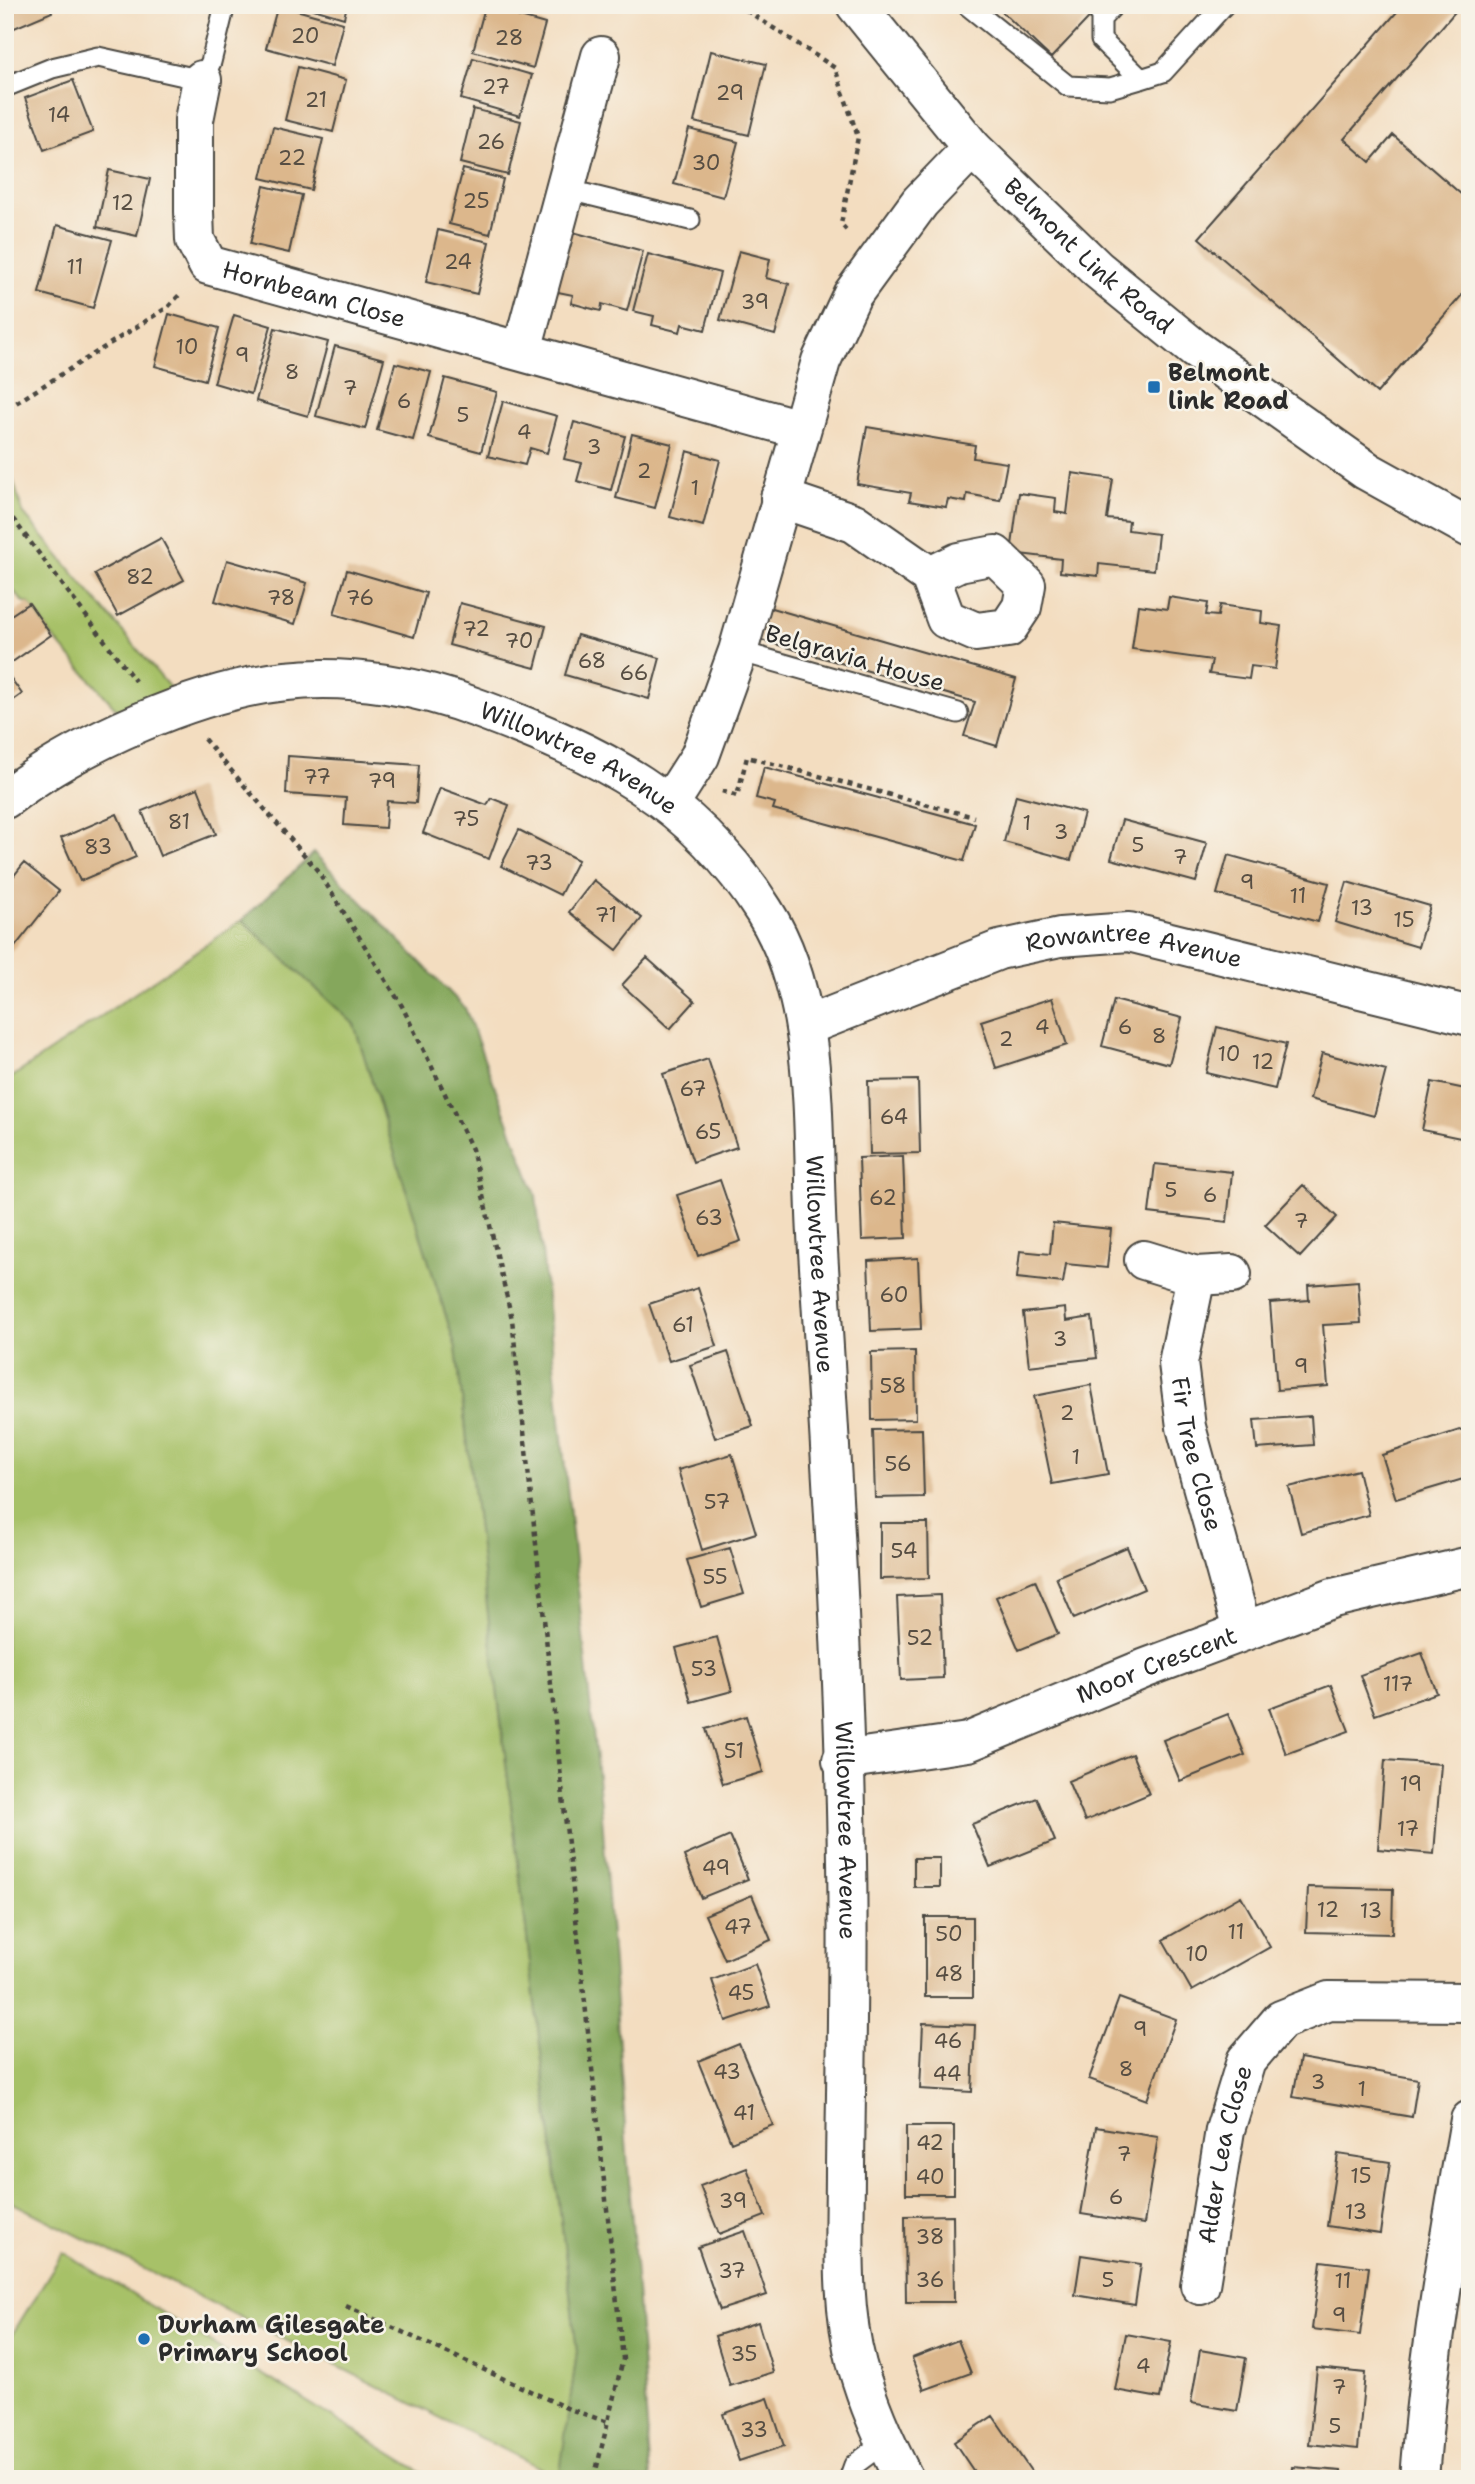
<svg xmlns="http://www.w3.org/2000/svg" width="1475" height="2484" viewBox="0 0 1475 2484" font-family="'Shantell Sans',sans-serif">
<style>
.green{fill:#a7c167;stroke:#697649;stroke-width:2}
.forest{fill:#85a75c;stroke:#586944;stroke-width:2}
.building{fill:#dcb78c}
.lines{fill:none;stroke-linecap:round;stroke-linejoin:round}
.service-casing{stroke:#494641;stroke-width:23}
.minor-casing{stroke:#494641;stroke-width:42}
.tertiary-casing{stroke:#494641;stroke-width:42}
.path{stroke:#494641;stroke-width:4.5;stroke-dasharray:5 5;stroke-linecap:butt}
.service{stroke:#fff;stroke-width:19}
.minor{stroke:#fff;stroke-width:38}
.tertiary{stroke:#fff;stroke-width:38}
.poi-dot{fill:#1f6fb2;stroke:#f7f3e8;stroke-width:2.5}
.labels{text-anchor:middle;stroke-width:5;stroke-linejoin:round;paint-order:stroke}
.number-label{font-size:21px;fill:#574e43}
.street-label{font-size:24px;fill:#2b2b2b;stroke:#f7f3e8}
.poi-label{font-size:24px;font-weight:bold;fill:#2b2b2b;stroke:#f7f3e8;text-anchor:start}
</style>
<rect width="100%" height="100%" fill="#f7f3e8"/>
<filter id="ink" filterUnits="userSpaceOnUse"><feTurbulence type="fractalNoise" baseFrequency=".0143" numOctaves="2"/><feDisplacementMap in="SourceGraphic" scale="14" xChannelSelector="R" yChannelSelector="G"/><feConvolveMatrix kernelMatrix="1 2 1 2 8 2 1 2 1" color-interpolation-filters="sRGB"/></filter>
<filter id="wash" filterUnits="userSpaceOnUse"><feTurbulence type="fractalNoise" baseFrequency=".00686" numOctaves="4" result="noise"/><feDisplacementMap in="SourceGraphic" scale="28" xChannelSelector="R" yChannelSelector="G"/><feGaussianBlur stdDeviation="1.57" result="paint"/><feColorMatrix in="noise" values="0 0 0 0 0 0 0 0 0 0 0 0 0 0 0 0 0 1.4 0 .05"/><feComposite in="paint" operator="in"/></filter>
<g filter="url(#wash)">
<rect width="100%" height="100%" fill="#f3ddc0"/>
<!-- green -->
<path class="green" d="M5,473H11L23,513L171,689L119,712L51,635L29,603L22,601L5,581Z
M242,920L354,1024L456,1348L577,2352L560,2478L5,2199V1082Z
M63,2252L433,2479H5V2346Z"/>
<!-- forest -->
<path class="forest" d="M314,853L465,1008L536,1195L602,1815L651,2479H559L577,2352L456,1348L354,1024L242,920Z"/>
<g id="blocks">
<!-- building -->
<path class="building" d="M5,5H50L52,12L5,32Z
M278,5L343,23L332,66L266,48Z
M300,5H347L344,18Z
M995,5H1101L1051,58Z
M1403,5H1461L1344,139L1370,162L1393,135L1470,202V286L1377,393L1199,238Z
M485,7L545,24L533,68L473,51Z
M711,51L766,64L749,135L694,122Z
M473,58L532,75L520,116L461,99Z
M298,67L346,80L333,132L285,120Z
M73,80L93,132L44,150L25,98Z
M473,109L521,121L508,175L460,163Z
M273,127L323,139L311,190L261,178Z
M689,129L738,142L723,197L674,184Z
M463,169L503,179L490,234L449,224Z
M109,170L150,179L137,236L97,227Z
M264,186L302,195L289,253L250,244Z
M57,225L112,240L93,308L39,293Z
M438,230L489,242L477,294L426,282Z
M569,231L643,251L627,311L602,304L601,311L589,308L571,303L573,295L553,291Z
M739,251L770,259L766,278L789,284L775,335L720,320Z
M648,254L720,273L705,330L682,324L680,332L652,325L654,316L633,311Z
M169,314L219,328L205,380L155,366Z
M234,315L271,326L251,394L214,383Z
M275,328L328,342L308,416L256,401Z
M335,346L384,359L365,429L316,416Z
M395,363L431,372L413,440L377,430Z
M445,378L497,392L481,452L429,438Z
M503,401L557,416L547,453L530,448L525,465L488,456Z
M574,422L625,436L611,490L577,481L582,463L564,459Z
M867,427L975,445L973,458L1007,463L1000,500L967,494L966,502L948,499L946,507L909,501L911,493L857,484Z
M632,434L672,444L655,508L616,498Z
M687,451L720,460L703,526L670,517Z
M1072,473L1113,479L1107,519L1129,521L1128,530L1158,534L1154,570L1099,564L1098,576L1060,572L1061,559L1011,553L1019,493L1056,498L1055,512L1067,514Z
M161,538L184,580L118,616L95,574Z
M227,560L307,583L295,624L215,601Z
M347,570L426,593L414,637L334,614Z
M1169,597L1208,603L1206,615L1218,616L1220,605L1262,611L1261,623L1281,626L1275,669L1251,666L1249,679L1209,674L1212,660L1132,649L1138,605L1167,609Z
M29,603L51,635L5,667V619Z
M460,603L546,626L535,668L449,645Z
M768,607L1016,679L997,746L964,736L975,702L758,639Z
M577,635L660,658L649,699L565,675Z
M5,670L22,694L5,706Z
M288,756L419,765L416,803L387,801L385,828L344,825L346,798L286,794Z
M764,767L975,824L964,861L773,809L775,803L756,798Z
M198,788L216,834L160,856L142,811Z
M440,788L487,805L491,798L509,805L489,859L423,833Z
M1016,795L1084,813L1071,860L1004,842Z
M117,814L136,857L80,881L61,838Z
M1122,820L1207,843L1196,882L1111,859Z
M519,830L578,860L560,895L501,866Z
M1228,855L1329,883L1318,922L1217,894Z
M24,863L59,891L10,953L5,949V887Z
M594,880L642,918L617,950L569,912Z
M1347,882L1430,906L1418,947L1335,922Z
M647,958L695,1001L670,1029L622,985Z
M1052,998L1067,1045L996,1068L981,1021Z
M1114,1000L1182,1018L1169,1064L1102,1046Z
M1217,1027L1286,1044L1275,1089L1206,1073Z
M1322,1053L1386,1070L1374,1116L1310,1099Z
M708,1059L737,1147L693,1162L663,1074Z
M918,1080L920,1153L870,1154L868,1081Z
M1432,1082L1470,1090V1140L1422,1130Z
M903,1156L906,1238L862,1240L859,1158Z
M1155,1164L1232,1172L1227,1222L1149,1213Z
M720,1180L741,1241L698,1256L677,1195Z
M1303,1185L1337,1217L1300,1257L1265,1225Z
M1053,1223L1111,1229L1107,1268L1066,1264L1063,1283L1017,1278L1020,1251L1050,1254Z
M918,1258L921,1329L871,1331L868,1261Z
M1358,1281L1361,1323L1323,1325L1328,1386L1277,1390L1270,1303L1309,1300L1308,1285Z
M698,1288L717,1346L669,1361L649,1304Z
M1065,1308L1066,1321L1092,1317L1097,1358L1029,1366L1023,1313Z
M915,1351L916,1419L872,1420L871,1352Z
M728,1352L753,1426L715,1438L690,1365Z
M1091,1385L1108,1474L1052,1484L1034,1396Z
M1311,1416L1313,1445L1257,1449L1254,1420Z
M1466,1428L1470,1439V1477L1396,1499L1382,1455Z
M922,1429L924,1497L875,1498L873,1430Z
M732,1454L756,1533L702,1550L678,1470Z
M1358,1470L1369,1515L1301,1533L1289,1487Z
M880,1523H928L929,1578L880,1579Z
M1127,1547L1144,1589L1074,1619L1056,1577Z
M730,1548L744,1594L701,1607L687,1560Z
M1035,1580L1058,1634L1019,1650L996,1597Z
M940,1595L943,1678L901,1680L897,1597Z
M717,1637L732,1691L691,1702L676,1648Z
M1422,1653L1437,1693L1375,1715L1360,1675Z
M1331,1685L1349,1731L1286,1754L1269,1708Z
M1228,1714L1245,1755L1180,1781L1163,1740Z
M746,1716L763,1772L723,1784L706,1729Z
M1132,1754L1149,1794L1085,1821L1068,1781Z
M1385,1760L1441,1764L1434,1854L1378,1849Z
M1037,1798L1055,1841L990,1867L972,1824Z
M730,1836L748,1879L701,1898L684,1856Z
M914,1858H940V1887H914Z
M1308,1887L1393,1889L1392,1934L1306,1932Z
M752,1895L771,1940L725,1960L705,1915Z
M1241,1896L1270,1947L1192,1991L1163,1940Z
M925,1917H973V1997H925Z
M755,1964L770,2006L726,2021L712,1980Z
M1119,1998L1176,2019L1147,2100L1089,2079Z
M923,2023L975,2025L972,2092L920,2089Z
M739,2044L773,2125L731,2142L698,2061Z
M1300,2058L1418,2079L1412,2117L1293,2097Z
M906,2126H954V2194H906Z
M1096,2127L1158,2137L1144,2224L1081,2214Z
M1338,2154L1390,2162L1380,2234L1327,2226Z
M747,2168L765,2216L719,2234L700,2186Z
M953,2215L954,2302H906L905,2216Z
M745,2231L767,2295L720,2310L698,2247Z
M1081,2255L1141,2264L1135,2305L1075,2295Z
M1321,2261L1369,2267L1360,2335L1312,2329Z
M758,2322L773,2372L730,2386L715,2336Z
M1126,2334L1171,2342L1160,2398L1115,2390Z
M958,2340L971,2373L924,2390L912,2358Z
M1200,2350L1246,2358L1237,2411L1191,2403Z
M1317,2368L1365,2373L1358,2449L1309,2444Z
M768,2398L784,2446L739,2461L723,2414Z
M993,2416L1033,2474L1026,2479H979L954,2442Z
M1293,2467L1341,2471V2479H1292Z"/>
</g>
</g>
<g filter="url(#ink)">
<use href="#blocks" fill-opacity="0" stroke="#494641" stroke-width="2"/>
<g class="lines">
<!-- service casing -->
<g class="service-casing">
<path id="service" d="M967,5L1068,86L1110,88L1141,79
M1114,5L1101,19V40L1141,79L1163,72L1224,5
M5,87L52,68L98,57L202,80L211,62L225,5
M565,189L690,220
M738,651L958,713
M849,2479L854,2465L885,2442"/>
</g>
<!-- minor casing -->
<g class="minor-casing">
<g id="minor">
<path id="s1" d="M202,80L194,120V211L195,240L208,265L800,429"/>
<path d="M522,350L601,56"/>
<path d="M780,498L854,523L930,576L946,619L976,632L1008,628L1022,607L1026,585L995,555L959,562L930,576"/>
<path id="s2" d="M5,799C77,744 197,690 286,681C350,674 420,686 480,709C600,754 693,798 764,911C822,1002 811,1130 817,1235C830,1443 844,1653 847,1862C849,1964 846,2067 845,2169C845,2234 840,2302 857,2365C868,2404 885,2443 904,2479"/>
<path d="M670,803L700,756L738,651L821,361L852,295L920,202L972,148"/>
<path id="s3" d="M806,1026L999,950L1060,937L1129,932L1470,1016"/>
<path d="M1144,1260L1196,1276L1232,1274"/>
<path id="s4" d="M1196,1276L1178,1363L1186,1427L1242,1630"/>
<path id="s5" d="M842,1760L968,1742L1146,1668L1333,1598L1470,1566"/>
<path id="s6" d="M1200,2285L1225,2130L1246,2061L1281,2020L1329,2001L1470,2002"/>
<path d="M1419,2479C1428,2358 1449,2239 1470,2120"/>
</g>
</g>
<!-- tertiary casing -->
<g class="tertiary-casing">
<g id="tertiary">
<path id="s7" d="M856,5L972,148L1097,269L1195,349L1367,471L1470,528"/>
</g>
</g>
<!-- path -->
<path class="path" d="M738,5L835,68L858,137L841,224L849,233
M5,395L8,408L5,426
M8,408L168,307L182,292
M5,490L10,515L135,681
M204,739L318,871L402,1006L472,1149L512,1319L623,2359L594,2479
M722,791L737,796L747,757L974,817
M346,2306L569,2409L608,2422"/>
<!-- service -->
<use href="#service" class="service"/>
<!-- minor -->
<use href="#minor" class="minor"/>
<!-- tertiary -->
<use href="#tertiary" class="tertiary"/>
</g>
</g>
<!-- markers -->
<g class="poi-dot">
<rect x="1147" y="380" width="14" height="14" rx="3.5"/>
<circle cx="144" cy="2339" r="7"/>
</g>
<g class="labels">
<!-- number labels -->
<g class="number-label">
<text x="305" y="43">20</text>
<text x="509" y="45">28</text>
<text x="496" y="94">27</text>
<text x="730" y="100">29</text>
<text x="316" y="107">21</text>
<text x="59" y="122">14</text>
<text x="491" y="149">26</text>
<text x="292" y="165">22</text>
<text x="706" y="170">30</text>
<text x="476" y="208">25</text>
<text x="123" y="210">12</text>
<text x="458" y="269">24</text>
<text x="75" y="274">11</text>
<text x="755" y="309">39</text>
<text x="187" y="354">10</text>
<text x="242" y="362">9</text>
<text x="292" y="379">8</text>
<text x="350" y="395">7</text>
<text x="404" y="408">6</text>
<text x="463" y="422">5</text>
<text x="524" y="439">4</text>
<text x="594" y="454">3</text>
<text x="644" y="478">2</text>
<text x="695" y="495">1</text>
<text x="140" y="584">82</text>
<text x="281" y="605">78</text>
<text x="360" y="605">76</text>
<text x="476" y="636">72</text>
<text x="519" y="648">70</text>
<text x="592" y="668">68</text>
<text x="634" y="680">66</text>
<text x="317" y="784">77</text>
<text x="382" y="788">79</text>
<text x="466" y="826">75</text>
<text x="179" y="829">81</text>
<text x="1027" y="830">1</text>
<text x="1061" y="839">3</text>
<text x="1138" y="852">5</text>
<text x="98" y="854">83</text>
<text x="1180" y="864">7</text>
<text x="539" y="870">73</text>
<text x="1247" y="889">9</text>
<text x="1298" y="903">11</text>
<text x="1362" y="915">13</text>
<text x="606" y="922">71</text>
<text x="1404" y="927">15</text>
<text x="1042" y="1034">4</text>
<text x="1125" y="1034">6</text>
<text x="1159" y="1043">8</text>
<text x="1006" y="1046">2</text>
<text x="1229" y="1061">10</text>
<text x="1263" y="1069">12</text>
<text x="693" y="1096">67</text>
<text x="894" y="1124">64</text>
<text x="708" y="1139">65</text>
<text x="1171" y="1197">5</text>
<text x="1210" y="1202">6</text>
<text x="883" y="1205">62</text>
<text x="709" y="1225">63</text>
<text x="1301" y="1228">7</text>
<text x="894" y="1302">60</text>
<text x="683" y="1332">61</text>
<text x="1060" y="1346">3</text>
<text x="1301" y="1373">9</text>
<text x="893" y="1393">58</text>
<text x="1067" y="1420">2</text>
<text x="1076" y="1464">1</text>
<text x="898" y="1471">56</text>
<text x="717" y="1509">57</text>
<text x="904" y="1558">54</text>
<text x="715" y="1584">55</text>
<text x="920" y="1645">52</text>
<text x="704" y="1676">53</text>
<text x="1398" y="1691">117</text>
<text x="734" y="1758">51</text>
<text x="1411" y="1791">19</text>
<text x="1408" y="1836">17</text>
<text x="716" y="1875">49</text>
<text x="1328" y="1917">12</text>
<text x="1371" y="1918">13</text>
<text x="738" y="1934">47</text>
<text x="1236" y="1939">11</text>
<text x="949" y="1941">50</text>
<text x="1197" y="1961">10</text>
<text x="949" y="1981">48</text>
<text x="741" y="2000">45</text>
<text x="1140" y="2036">9</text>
<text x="948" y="2048">46</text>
<text x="1126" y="2076">8</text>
<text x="727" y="2079">43</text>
<text x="947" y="2081">44</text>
<text x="1318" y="2089">3</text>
<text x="1362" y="2096">1</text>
<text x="744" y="2120">41</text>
<text x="930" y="2150">42</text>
<text x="1124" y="2161">7</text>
<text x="1361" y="2183">15</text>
<text x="930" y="2184">40</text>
<text x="1116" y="2204">6</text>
<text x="733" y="2208">39</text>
<text x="1356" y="2219">13</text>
<text x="930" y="2244">38</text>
<text x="732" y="2278">37</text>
<text x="930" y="2287">36</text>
<text x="1108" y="2287">5</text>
<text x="1343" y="2288">11</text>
<text x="1339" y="2322">9</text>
<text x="744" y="2361">35</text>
<text x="1143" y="2373">4</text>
<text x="1339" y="2394">7</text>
<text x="1335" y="2433">5</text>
<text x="754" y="2437">33</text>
</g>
<!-- street labels -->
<g class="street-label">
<text dy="8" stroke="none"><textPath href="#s7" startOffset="343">Belmont Link Road</textPath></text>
<text dy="8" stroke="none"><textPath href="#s1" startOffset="299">Hornbeam Close</textPath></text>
<text transform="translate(855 658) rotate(16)" y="8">Belgravia House</text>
<text dy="8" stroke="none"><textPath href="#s2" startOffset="616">Willowtree Avenue</textPath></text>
<text dy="8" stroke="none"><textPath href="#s3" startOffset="345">Rowantree Avenue</textPath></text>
<text dy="8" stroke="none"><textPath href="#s2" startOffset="1223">Willowtree Avenue</textPath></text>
<text dy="8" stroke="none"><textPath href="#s4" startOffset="182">Fir Tree Close</textPath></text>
<text dy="8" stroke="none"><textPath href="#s5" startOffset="331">Moor Crescent</textPath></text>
<text dy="8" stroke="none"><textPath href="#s2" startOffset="1790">Willowtree Avenue</textPath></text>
<text dy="8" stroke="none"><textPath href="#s6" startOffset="133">Alder Lea Close</textPath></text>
</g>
<!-- poi labels -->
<g class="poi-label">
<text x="1168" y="381">Belmont<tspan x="1168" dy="28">link Road</tspan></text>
<text x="158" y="2333">Durham Gilesgate<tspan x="158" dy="28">Primary School</tspan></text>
</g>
</g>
<!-- margin -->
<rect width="1475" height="2484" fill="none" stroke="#f7f3e8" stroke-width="28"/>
</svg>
